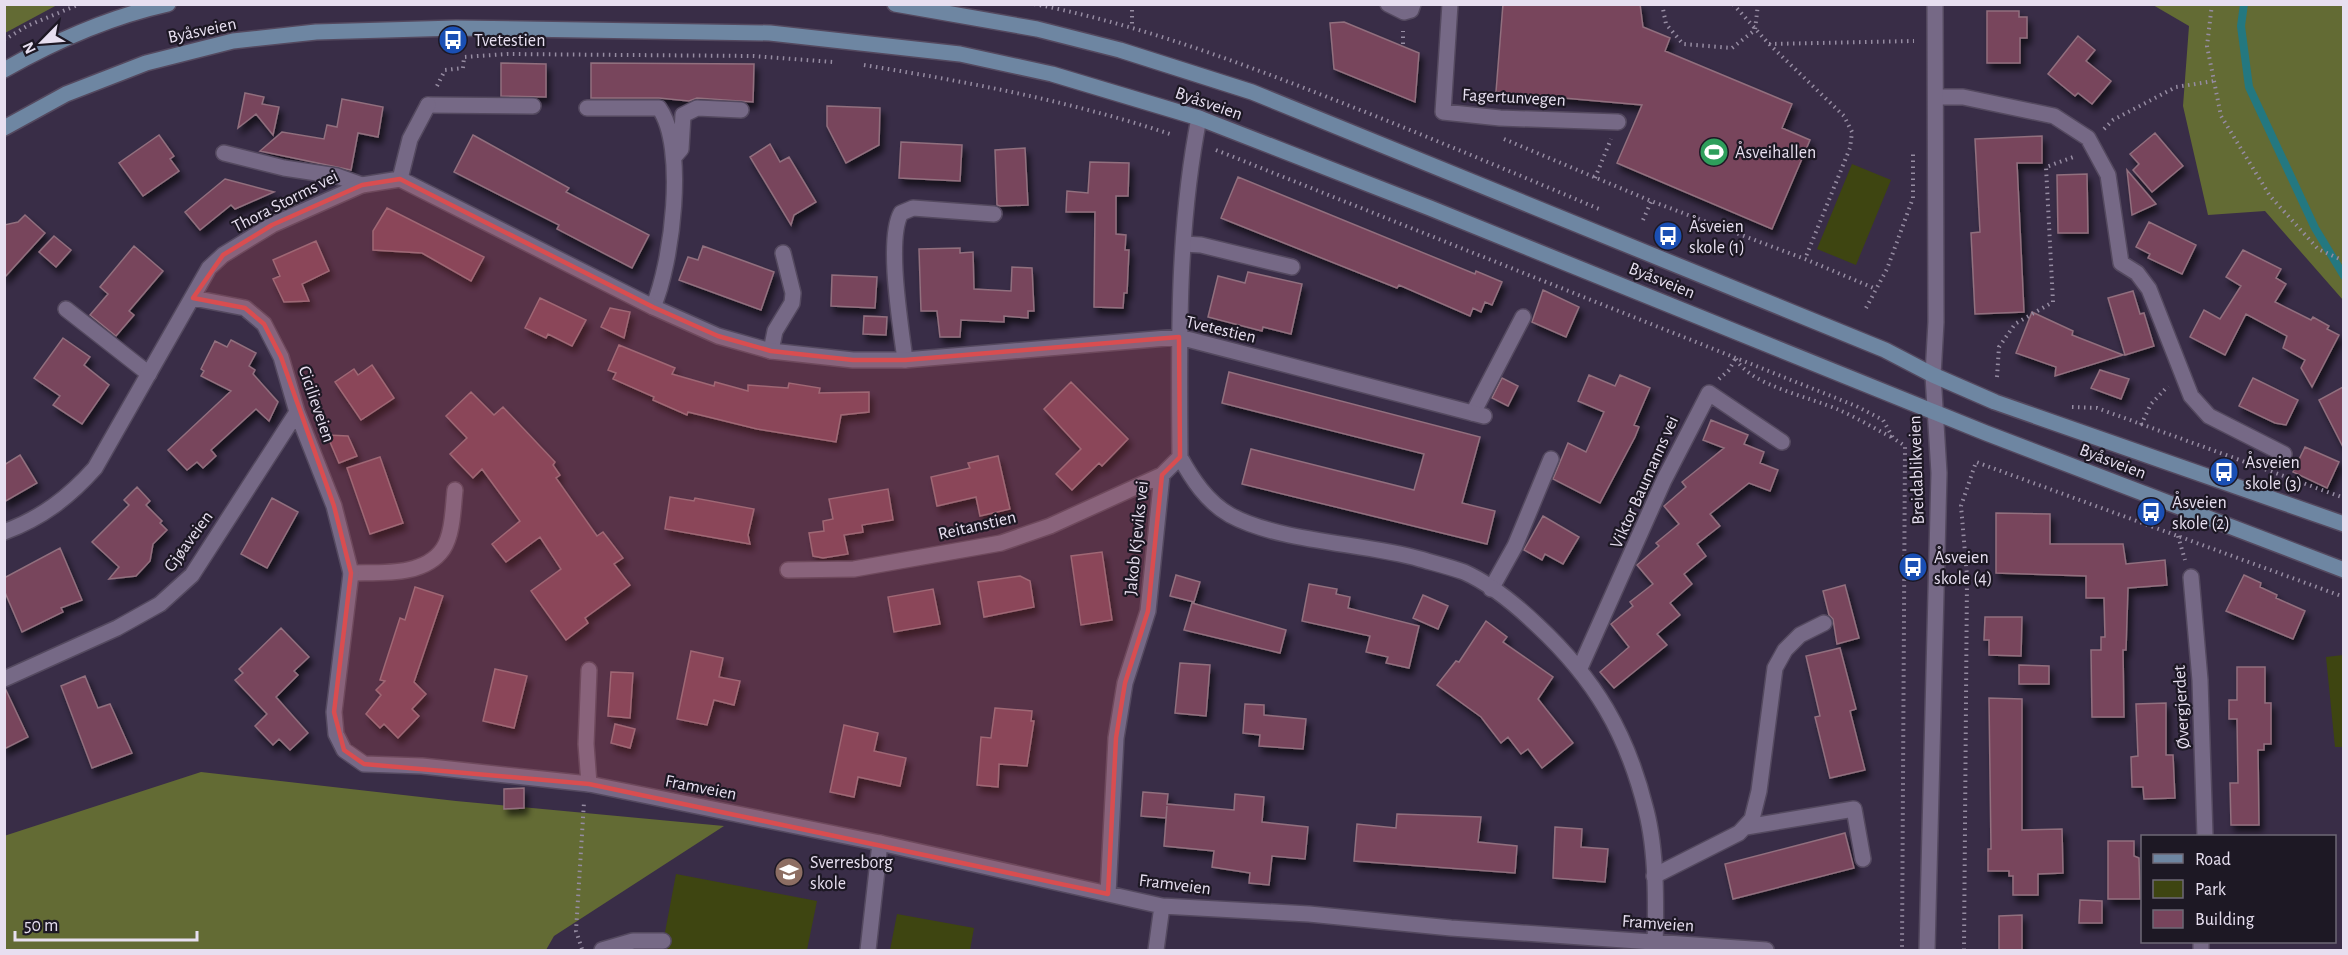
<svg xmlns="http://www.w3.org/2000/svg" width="2348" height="955" viewBox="0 0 2348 955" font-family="'Alegreya Sans',sans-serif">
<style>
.green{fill:#3e4511}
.forest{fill:#636b34}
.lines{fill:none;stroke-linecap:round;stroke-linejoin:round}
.stream{stroke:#247880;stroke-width:8}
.building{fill:#78445c;stroke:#916f7e;stroke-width:1.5;filter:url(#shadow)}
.service-casing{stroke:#54495f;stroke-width:18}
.minor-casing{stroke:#54495f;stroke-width:18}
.tertiary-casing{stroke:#54495f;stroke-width:18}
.secondary-casing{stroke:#54495f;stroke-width:18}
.path{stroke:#968ca2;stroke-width:4;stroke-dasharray:1.5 4.5;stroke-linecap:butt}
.service{stroke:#766986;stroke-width:15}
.minor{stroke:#766986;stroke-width:15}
.tertiary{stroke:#766986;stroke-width:15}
.secondary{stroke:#6e86a2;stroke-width:15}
.marked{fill:#d94d50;fill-opacity:0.2;stroke:#d94d50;stroke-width:4.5;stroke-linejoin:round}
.labels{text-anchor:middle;stroke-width:4.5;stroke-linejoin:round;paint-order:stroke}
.street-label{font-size:18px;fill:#e7dff0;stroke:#1d1824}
.poi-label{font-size:18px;fill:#e7dff0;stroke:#1d1824;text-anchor:start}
</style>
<defs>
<filter id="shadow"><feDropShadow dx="3.5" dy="6" stdDeviation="3" flood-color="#0009"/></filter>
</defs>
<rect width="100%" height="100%" fill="#392d47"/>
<!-- green -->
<path class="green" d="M1852,164L1891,180L1856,265L1817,249Z
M2343,655V747H2335L2326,657Z
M676,874L817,901L807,950H675L662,948Z
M897,914L974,928L970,950H890Z"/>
<!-- forest -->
<path class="forest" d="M5,4H57V5L5,33Z
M2153,5H2343V300L2265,211L2208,215L2183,106L2189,26Z
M201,772L456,801L724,826L554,936L546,950H5L4,836Z"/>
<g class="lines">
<!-- stream -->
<path class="stream" d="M2244,4L2241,26L2249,87L2315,228L2344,276"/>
</g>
<!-- building -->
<path class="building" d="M1503,4H1640L1643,27L1670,38L1665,51L1792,104L1782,128L1810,140L1772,229L1617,163L1642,105L1496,92Z
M1987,11H2019V17H2027V38H2020V63H1987Z
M1344,22L1419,53L1415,102L1334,69L1330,23Z
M2078,36L2095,50L2086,61L2111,81L2092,104L2078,93L2075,96L2048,74Z
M501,63L546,64V97L501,96Z
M591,63L754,64L753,102L697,98L689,101L659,98H591Z
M245,93L264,97L262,104L279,107L273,135L256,114L238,128Z
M342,99L383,107L378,137L358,133L351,170L260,151L282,132L324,139L327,125L337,127Z
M827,106L880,108L879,145L846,163L827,126Z
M2155,133L2183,166L2152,192L2133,170L2139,164L2130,154Z
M159,135L174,156L170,159L179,171L143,196L119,163Z
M473,135L569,188L566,192L649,235L632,268L557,229L559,225L454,172Z
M2042,136V163H2017L2024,312L1975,314L1971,233L1980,232L1975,139Z
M901,142L962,145L960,181L899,178Z
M770,144L780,162L789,157L816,202L794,215L791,225L750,157Z
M1025,148L1028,205L1000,206L997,205L995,150Z
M1090,162L1129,163L1128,196H1116V234L1126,235L1125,250H1129L1127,293H1124L1123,308L1094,307L1095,212H1066L1067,191L1088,193Z
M2127,170L2156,204L2132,215Z
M2087,174L2088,233H2058L2057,175Z
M1238,177L1475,274L1476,271L1502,282L1492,305L1485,302L1481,312L1473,308L1470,316L1399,285L1397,288L1221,218Z
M225,179L274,192L235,209L231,205L200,230L185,212Z
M387,208L484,257L471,281L422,253L373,250V231Z
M25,215L45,233L4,278V225L18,222Z
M2149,222L2196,245L2182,274L2148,258L2150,254L2136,247Z
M54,236L71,250L56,267L39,252Z
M316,241L329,271L302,284L309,301L284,302L273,279L280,276L273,260Z
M134,246L163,271L129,311L134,315L116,336L90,315L108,294L100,287Z
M703,246L774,272L761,310L679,280L688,257L698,260Z
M960,248V253L973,252L974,289L1011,291L1012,267L1032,268L1034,311H1028V318L1004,316V322L961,320L960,337H940L937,311H921L919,249Z
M2243,250L2281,269L2276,278L2286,284L2275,302L2311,320L2313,317L2329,326L2327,329L2339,335L2312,387L2301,368L2305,360L2283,348L2287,336L2246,314L2225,355L2190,337L2204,310L2220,319L2241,286L2226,277Z
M1248,272L1302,284L1291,334L1263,327L1262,331L1208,317L1218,276L1245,283Z
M832,275L877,277L875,308L831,306Z
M1543,290L1579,307L1566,337L1532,322Z
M2133,291L2140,314L2144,313L2154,346L2125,355L2108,298Z
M540,298L586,320L572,346L548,334L546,338L525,328Z
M610,308L630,312L624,338L601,327Z
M2032,312L2073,331L2072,335L2123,355L2055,376L2056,367L2016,353Z
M864,316L887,317L886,335L863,334Z
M63,338L90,357L84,365L109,385L82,424L53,405L60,396L34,378Z
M231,340L256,353L249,366L255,370L253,374L278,402L269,421L256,409L211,450L216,456L203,468L197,462L187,470L168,450L231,391L201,376L204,371L201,369L215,341L227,347Z
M619,345L675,368L672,374L714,386L715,382L748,391V385L788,388L789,383L820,388L819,393L869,392V412L841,415L836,442L757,429L688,412L687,415L653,400L654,397L613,379L616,373L608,370Z
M372,365L394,398L361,420L335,382L354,369L358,375Z
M2100,370L2129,379L2121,399L2091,388Z
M1229,372L1480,437L1462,503L1495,511L1487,544L1242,484L1251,449L1414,490L1424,454L1222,403Z
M1589,375L1615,386L1620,375L1650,388L1634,425L1639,427L1635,437L1600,503L1553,479L1568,443L1586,452L1604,412L1578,401Z
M1502,378L1518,386L1508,406L1492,398Z
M2253,378L2298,400L2286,425L2275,423L2239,406Z
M1071,382L1128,439L1102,466L1099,463L1072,490L1056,474L1081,449L1044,409Z
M2343,387V447L2319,400Z
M471,392L494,415L503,407L555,462L553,465L560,475L556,478L597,536L603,532L623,558L614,564L630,585L585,618L588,623L566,640L531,591L561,569L540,537L506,562L492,544L520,521L482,469L473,478L450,454L467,438L446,416Z
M1711,420L1748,435L1744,444L1764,452L1760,463L1778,470L1770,491L1749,483L1710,514L1720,526L1697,544L1706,556L1684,574L1692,584L1670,603L1680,615L1657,634L1667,645L1614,688L1600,672L1629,647L1611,624L1633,606L1630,602L1653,584L1637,565L1659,546L1656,543L1679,524L1664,506L1686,487L1682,482L1724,448L1703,440Z
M327,435L348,436L357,456L339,463Z
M2305,447L2339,462L2327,488L2293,472Z
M20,455L37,483L4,502V465Z
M998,456L1010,509L980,516L976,497L937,506L931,477L970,468L968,463Z
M380,457L403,523L370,534L347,468Z
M137,487L150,501L146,505L162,521L160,523L167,530L153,544L150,561L136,576L109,579L119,567L92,542L129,505L124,500Z
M888,489L893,520L862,525L863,532L844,535L848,554L823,558L813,556L809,533L824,531L823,521L833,519L829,499Z
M670,497L694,501L695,498L754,509L748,535L750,544L665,529Z
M272,498L298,512L267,568L241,554Z
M1996,513L2050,514V544H2123L2126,564L2165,560L2167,585L2128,588L2126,650H2123L2124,717H2092L2091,650H2101V637H2105L2104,598H2086V576L1996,573Z
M1543,516L1579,537L1563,564L1545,554L1542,560L1524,550Z
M60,548L82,600L61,608L63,612L22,632L4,590V578Z
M1102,552L1112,620L1081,625L1071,556Z
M1176,575L1200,582L1194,602L1170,596Z
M2244,575L2261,583L2260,587L2277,595L2276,598L2305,611L2293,639L2226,611Z
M1020,576L1030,581L1034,607L984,617L978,582Z
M1309,584L1337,589L1336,594L1350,597L1348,608L1419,626L1409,668L1386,663L1388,657L1366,652L1370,636L1302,621Z
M1845,585L1859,638L1837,644L1833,619L1829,615L1823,591Z
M415,587L443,596L414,682L426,694L412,709L419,716L398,738L384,724L380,728L366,714L381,695L376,690L385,681L380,680L400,618L405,620Z
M933,589L940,624L894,632L888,597Z
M1423,595L1448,606L1438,629L1413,618Z
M1192,603L1286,630L1280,653L1184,630Z
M1985,617H2022L2021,656L1989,655V640H1984Z
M1486,621L1507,637L1503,642L1553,677L1538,699L1573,743L1542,768L1528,749L1521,754L1508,737L1501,743L1481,717L1437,685L1456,661L1459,662Z
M281,628L309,657L294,671L298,675L276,697L308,733L290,750L279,739L273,745L255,726L267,714L235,680L243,673L239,669Z
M1840,648L1856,709L1850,711L1865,770L1830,778L1815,717L1820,716L1806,656Z
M691,651L723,658L719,677L740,681L734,705L714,700L707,725L677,719Z
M1180,663L1210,665L1206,716L1175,713Z
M2019,665L2049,666V684H2019Z
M2237,667H2265V703H2271V744H2264V750H2258L2259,825H2231L2230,783H2238L2237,719H2229V700H2237Z
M495,669L527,676L514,728L483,721Z
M611,672L633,673L630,718L608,716Z
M85,676L98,708L110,704L132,753L92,768L61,686Z
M5,688L28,737L4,749V689Z
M1989,698L2022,699V830L2062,829L2063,873L2038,874V895H2013V876H2009V871H1988V849H1991Z
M2166,703V755H2173L2175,798L2144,799L2143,787H2132L2131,757L2138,756L2136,704Z
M1245,704L1264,705V715L1306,719L1303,749L1259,746L1260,735L1243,733Z
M995,708L1032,711L1031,721H1034L1027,766L999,764L998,787L977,785L981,737L991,738Z
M615,724L635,729L630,748L611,743Z
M844,725L878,733L874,751L906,758L900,786L858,777L854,797L830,792Z
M524,788V808L504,809V789Z
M1143,792L1168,794L1167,804L1234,810L1235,794L1264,797L1262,822L1308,827L1305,859L1272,856L1269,885L1249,883L1250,873L1212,867L1214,851L1164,846L1167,806L1166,818L1141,816Z
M1397,814L1481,817L1478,842L1517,846L1515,873L1354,861L1357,824L1396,828Z
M1555,827L1582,829L1581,847L1608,849L1605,882L1553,878Z
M1845,833L1854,868L1733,899L1725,864Z
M2108,841H2134V856L2139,858L2140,899H2108Z
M2080,900L2102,901V923H2079Z
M2022,915V951H1999V916Z"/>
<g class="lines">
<!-- service casing -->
<g class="service-casing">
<path id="service" d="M1388,4L1404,12L1411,10L1413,4
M428,105L533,106
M587,108H659C687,147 672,264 653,307
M224,153L284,168L337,176L362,185
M675,156L681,149L683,115L697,108L741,110
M1184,244L1201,245L1292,267
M66,309L149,374
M771,351L775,331L792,303L793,293L783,253
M905,360C901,327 886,240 901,213L913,208L994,214
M1473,413L1523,317
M351,573C380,572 424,577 443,549C453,534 453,507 455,490
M1491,589L1515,546L1551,459
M589,670L586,744L589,784
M1746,827L1854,809L1863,859
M1654,876L1739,833L1752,819L1759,791L1775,668L1785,650L1800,635L1824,623
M602,950L633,941H663
M868,950L880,843"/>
</g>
<!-- minor casing -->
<g class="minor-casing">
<path id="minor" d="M1450,4L1443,112L1500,118L1618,122
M1936,97H1963L2054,116L2088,138L2108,175L2121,263L2137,273L2149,289L2191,396L2209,416L2284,454
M400,179L653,307L718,336L771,351L853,360H905L1179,337L1484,416
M400,179L410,139L428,105
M193,298L245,308L264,324L281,357L297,412L334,506L351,573L334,712L336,734L344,750L364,764L422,766L589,784L880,843L1162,906L1309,914L1451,928L1766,950
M1180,457C1192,479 1207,502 1230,515C1279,542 1364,543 1420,559C1434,563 1450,567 1464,572C1491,584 1516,605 1537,625C1595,679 1627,733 1646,810C1657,852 1656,907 1655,950
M4,532C42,518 69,497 95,468L209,268L223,255L272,225L362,185L400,179
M788,570L854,569L1001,543L1050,526L1162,475
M2191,577L2200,680L2205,836
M1580,668L1664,480L1709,393L1782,442
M4,679L117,628L160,604L192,575L297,412
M1108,894L1116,738L1125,683L1148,611L1162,475L1180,457C1179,344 1177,229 1199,118
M1156,950L1162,906
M2201,950V942"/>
</g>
<!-- tertiary casing -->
<g class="tertiary-casing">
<path id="tertiary" d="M1927,950L1939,473L1933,375L1936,322L1935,4"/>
</g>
<!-- secondary casing -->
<g class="secondary-casing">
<path id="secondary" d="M895,4L1037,29L1120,50L1252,92L1885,350L1933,375L1995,402L2344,524
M4,70C57,40 109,17 168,4
M4,128L66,94L146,63L233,41L316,32L456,28L770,33L960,54L1052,74L1199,118L1430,208L1986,433L2344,570"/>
</g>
<!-- path -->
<path class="path" d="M1034,4C1132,23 1225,57 1317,93C1412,130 1505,169 1599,209
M1132,4V28
M1662,4L1666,24L1683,44L1732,48L1755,30L1758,4
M1733,4L1769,44L1844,116L1852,132L1850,148L1805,259
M2212,4L2207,46L2221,116L2270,196L2318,249L2344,261
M4,40L27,26L80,4
M1403,44V31
M1769,44L1914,41
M864,65C968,82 1070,101 1170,134
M437,86L445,70L463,68L464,57L507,54L753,56L833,62
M2104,129L2113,120L2176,87L2214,81
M1504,139L1651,201L1805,259L1876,289
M1216,150L1856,406L1883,420L1893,438L1905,446L1902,950
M1595,178L1611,139
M1643,220L1651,202
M1866,308L1887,269L1913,198V152
M1736,359C1751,386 1811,397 1839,410C1858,418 1875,429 1893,438
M1997,377L1999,347L2015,324L2053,302L2046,167L2076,156
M1719,379L1729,370L1735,359
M2072,407L2097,408L2344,498
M2141,425L2151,404L2168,386
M2178,536L2185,560
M582,949L576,931L584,802
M1964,950L1967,576L1961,506L1976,462L2344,597"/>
<!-- service -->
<use href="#service" class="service"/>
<!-- minor -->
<use href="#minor" class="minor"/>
<!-- tertiary -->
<use href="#tertiary" class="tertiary"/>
<!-- secondary -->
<use href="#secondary" class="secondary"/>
</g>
<!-- marked area -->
<path class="marked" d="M400,179L653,307L718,336L771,351L853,360H905L1179,337L1180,457L1162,475L1148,611L1125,683L1116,738L1108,894L589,784L364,764L344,750L334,712L351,573L334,506L281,357L264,324L245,308L193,298L223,255L272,225L362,185Z"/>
<!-- icons -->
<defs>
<g id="bus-disc" transform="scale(1.5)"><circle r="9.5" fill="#1a4fb4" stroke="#1d1824"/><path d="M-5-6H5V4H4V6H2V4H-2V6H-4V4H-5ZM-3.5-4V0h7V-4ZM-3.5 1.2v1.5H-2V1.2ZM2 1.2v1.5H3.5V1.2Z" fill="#fff"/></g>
<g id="stadium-disc" transform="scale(1.5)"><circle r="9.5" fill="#2e9e5b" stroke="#1d1824"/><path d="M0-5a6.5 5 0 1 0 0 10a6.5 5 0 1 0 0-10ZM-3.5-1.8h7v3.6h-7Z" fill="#fff"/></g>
<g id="school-disc" transform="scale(1.5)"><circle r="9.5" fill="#8d6e63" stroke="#1d1824"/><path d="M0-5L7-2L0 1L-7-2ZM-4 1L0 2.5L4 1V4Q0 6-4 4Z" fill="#fff"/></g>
</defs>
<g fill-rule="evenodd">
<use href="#bus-disc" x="453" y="40"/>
<use href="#stadium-disc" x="1714" y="152"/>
<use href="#bus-disc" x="1668" y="236"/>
<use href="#bus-disc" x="2224" y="472"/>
<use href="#bus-disc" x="2151" y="512"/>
<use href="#bus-disc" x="1913" y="567"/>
<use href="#school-disc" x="789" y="872"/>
</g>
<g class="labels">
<!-- street labels -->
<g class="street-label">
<text transform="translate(202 30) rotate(-12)" y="6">Byåsveien</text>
<text transform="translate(1514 97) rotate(3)" y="6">Fagertunvegen</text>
<text transform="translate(1209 103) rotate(19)" y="6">Byåsveien</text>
<text transform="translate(285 201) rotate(-27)" y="6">Thora Storms vei</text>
<text transform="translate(1662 280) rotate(22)" y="6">Byåsveien</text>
<text transform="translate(1221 329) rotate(13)" y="6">Tvetestien</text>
<text transform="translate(317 404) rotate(71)" y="6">Cicilieveien</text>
<text transform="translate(2113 461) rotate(21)" y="6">Byåsveien</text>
<text transform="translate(1916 470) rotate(-92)" y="6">Breidablikveien</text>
<text transform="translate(1644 482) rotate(-66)" y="6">Viktor Baumanns vei</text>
<text transform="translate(977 525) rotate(-13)" y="6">Reitanstien</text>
<text transform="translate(1136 538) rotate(-84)" y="6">Jakob Kjeviks vei</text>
<text transform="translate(188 541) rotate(-54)" y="6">Gjøaveien</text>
<text transform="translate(2181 707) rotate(-93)" y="6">Øvergjerdet</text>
<text transform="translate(701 787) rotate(11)" y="6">Framveien</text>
<text transform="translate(1175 884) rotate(7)" y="6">Framveien</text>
<text transform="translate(1658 923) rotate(4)" y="6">Framveien</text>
</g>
<!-- poi labels -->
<g class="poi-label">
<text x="474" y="46">Tvetestien</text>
<text x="1735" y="158">Åsveihallen</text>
<text x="1689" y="232">Åsveien<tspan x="1689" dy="21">skole (1)</tspan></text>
<text x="2245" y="468">Åsveien<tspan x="2245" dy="21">skole (3)</tspan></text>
<text x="2172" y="508">Åsveien<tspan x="2172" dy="21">skole (2)</tspan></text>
<text x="1934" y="563">Åsveien<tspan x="1934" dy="21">skole (4)</tspan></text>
<text x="810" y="868">Sverresborg<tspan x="810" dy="21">skole</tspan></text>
</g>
</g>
<!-- border -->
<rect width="2348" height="955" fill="none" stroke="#e7dff0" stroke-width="12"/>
<!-- legend -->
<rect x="2141" y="835" width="195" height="108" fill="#1d1824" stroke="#6e6876" stroke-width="1.5"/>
<rect x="2153" y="854" width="30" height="9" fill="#6e86a2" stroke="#6e6876" stroke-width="1.5"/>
<text x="2195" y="865" font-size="18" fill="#e7dff0">Road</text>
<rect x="2153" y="880" width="30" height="18" fill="#3e4511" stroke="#6e6876" stroke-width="1.5"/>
<text x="2195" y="895" font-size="18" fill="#e7dff0">Park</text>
<rect x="2153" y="910" width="30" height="18" fill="#78445c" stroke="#6e6876" stroke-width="1.5"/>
<text x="2195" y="925" font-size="18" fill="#e7dff0">Building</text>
<!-- north arrow -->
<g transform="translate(42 42) rotate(245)" stroke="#1d1824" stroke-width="4.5" paint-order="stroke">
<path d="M0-4.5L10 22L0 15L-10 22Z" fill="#e7dff0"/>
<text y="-9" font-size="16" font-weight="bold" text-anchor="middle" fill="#e7dff0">N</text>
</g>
<!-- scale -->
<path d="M15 931v9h182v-9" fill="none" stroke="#e7dff0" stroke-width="3"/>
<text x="24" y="931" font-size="18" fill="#e7dff0" stroke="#1d1824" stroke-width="4.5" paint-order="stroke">50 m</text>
</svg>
